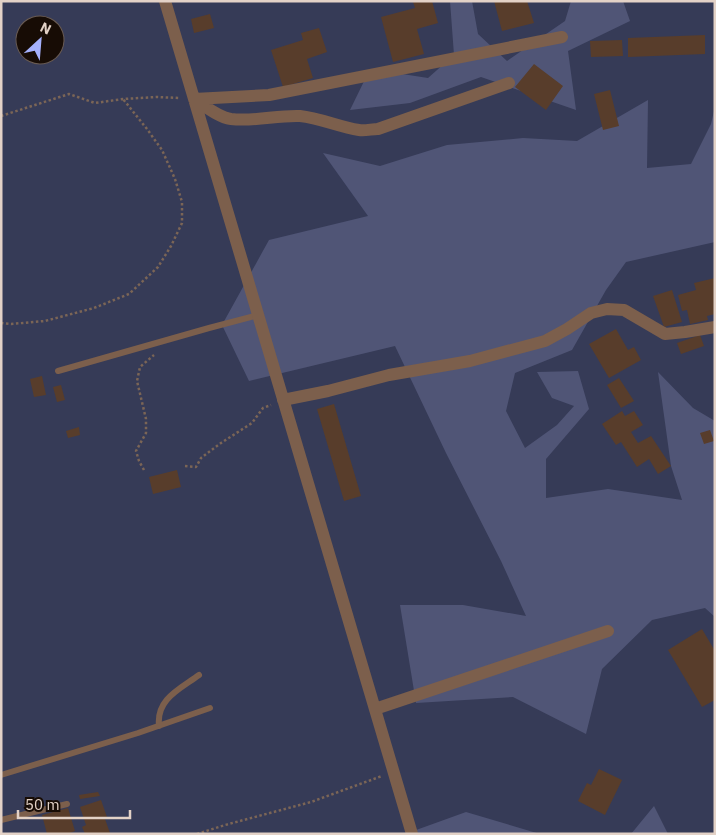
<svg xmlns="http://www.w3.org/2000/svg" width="716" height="835" viewBox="0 0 716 835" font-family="'IBM Plex Sans',sans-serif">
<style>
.green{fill:#363b57;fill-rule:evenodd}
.forest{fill:#505576}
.building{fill:#583d2b}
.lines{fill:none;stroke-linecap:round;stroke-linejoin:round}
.path{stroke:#7b6556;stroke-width:2.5;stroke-dasharray:2.5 2.5;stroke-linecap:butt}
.lane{stroke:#7c5f4c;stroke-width:6}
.street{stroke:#7c5f4c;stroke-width:12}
</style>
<rect width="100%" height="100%" fill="#381f0e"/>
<!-- green -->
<path class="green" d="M1,1H715V834H1ZM25,25H55V55H25Z"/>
<!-- forest -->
<path class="forest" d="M450,1H472L478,34L507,61L565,21L571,1H623L630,21L568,51L576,110L481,77L410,103L350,110L370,69L428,78L454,55Z
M648,100L647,168L691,164L711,124L715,107V242L626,262L606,290L572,350L515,373L506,411L525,448L557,425L574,406L552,398L537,372L578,371L589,409L546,459V498L608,489L682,500L671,466L658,372L693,408L715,421V617L705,608L652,620L602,669L586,734L513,697L416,703L400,605H463L526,616L501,561L446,453L395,346L249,381L222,325L269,240L368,216L323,153L380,166L447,145L523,138L577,141Z
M654,806L668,834H631Z
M466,812L540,834H405Z"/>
<!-- building -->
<path class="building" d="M415,1H432L438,23L417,29L424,54L393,62L381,17L415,8L413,2Z
M494,1H527L534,23L502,31Z
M210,14L214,28L194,33L191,19Z
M319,28L327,52L307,59L313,78L283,87L271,50L303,40L301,33Z
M705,35V54L628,57V38Z
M622,40L623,56L591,57L590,41Z
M534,64L563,86L546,110L515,87Z
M610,90L619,126L603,130L594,94Z
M715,278V314L707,316L708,320L690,324L687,310L682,311L678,295L696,290L694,283Z
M672,290L682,322L664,327L653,296Z
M616,329L628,350L634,347L641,360L609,378L589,344Z
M700,335L704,346L681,354L677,343Z
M42,376L46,395L34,397L30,379Z
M619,378L634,401L621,408L607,385Z
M61,385L65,400L57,402L53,387Z
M334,404L361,496L344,501L317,409Z
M622,411L625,416L634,411L643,425L631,432L638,443L651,436L671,466L658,474L649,459L637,467L621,442L616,445L602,424Z
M79,427L80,435L68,438L66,431Z
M710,430L714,441L704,444L700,433Z
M177,470L181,487L153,494L149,477Z
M702,629L715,651V700L702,707L668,650Z
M599,769L622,780L605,815L578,801L587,783L591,785Z
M98,792L100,796L80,799L79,795Z
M101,800L107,817L105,819L110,833L85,834L82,827L86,825L80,807Z
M68,808L75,831L67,834H47L42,815Z"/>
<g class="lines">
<!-- path -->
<path class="path" d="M1,116L69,94L95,103L123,99L157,97L180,98
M1,323L11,324L45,321L94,308L129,294L158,267L171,246L182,223V202L175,179L162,150L147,129L123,99
M185,466L196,467L201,458L221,443L252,423L263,408L271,405
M144,470L139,461L136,451L146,433V419L137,381L140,367L154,355
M197,834L225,825L311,802L382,776"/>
<!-- lane -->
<path class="lane" d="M58,371L209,328L258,315
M159,726C156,699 180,689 199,675
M1,775L138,733L210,708
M1,820L67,804"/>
<!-- street -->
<path class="street" d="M165,1L412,834
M194,99L269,95L562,37
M194,99C205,106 218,117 231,119C254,122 277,115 300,116C320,118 339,127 359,130C365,131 372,129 378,129L509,83
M283,400L328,391L389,375L470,361L545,341L567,329L591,313L607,309L624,310L665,334L685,332L715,327
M375,709L608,631"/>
</g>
<!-- border -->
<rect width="716" height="835" fill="none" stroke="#e3d2c7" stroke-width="5"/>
<!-- north arrow -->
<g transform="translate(40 40) rotate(26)"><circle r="24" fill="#170c05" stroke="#695b53"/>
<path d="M0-4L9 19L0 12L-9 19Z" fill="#a5b1fc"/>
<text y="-8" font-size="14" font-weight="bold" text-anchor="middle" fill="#e3d2c7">N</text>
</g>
<!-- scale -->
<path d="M18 810v8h112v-8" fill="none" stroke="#e3d2c7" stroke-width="2.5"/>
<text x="25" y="810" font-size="15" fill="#e3d2c7" stroke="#170c05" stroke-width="4" paint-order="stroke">50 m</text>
</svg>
